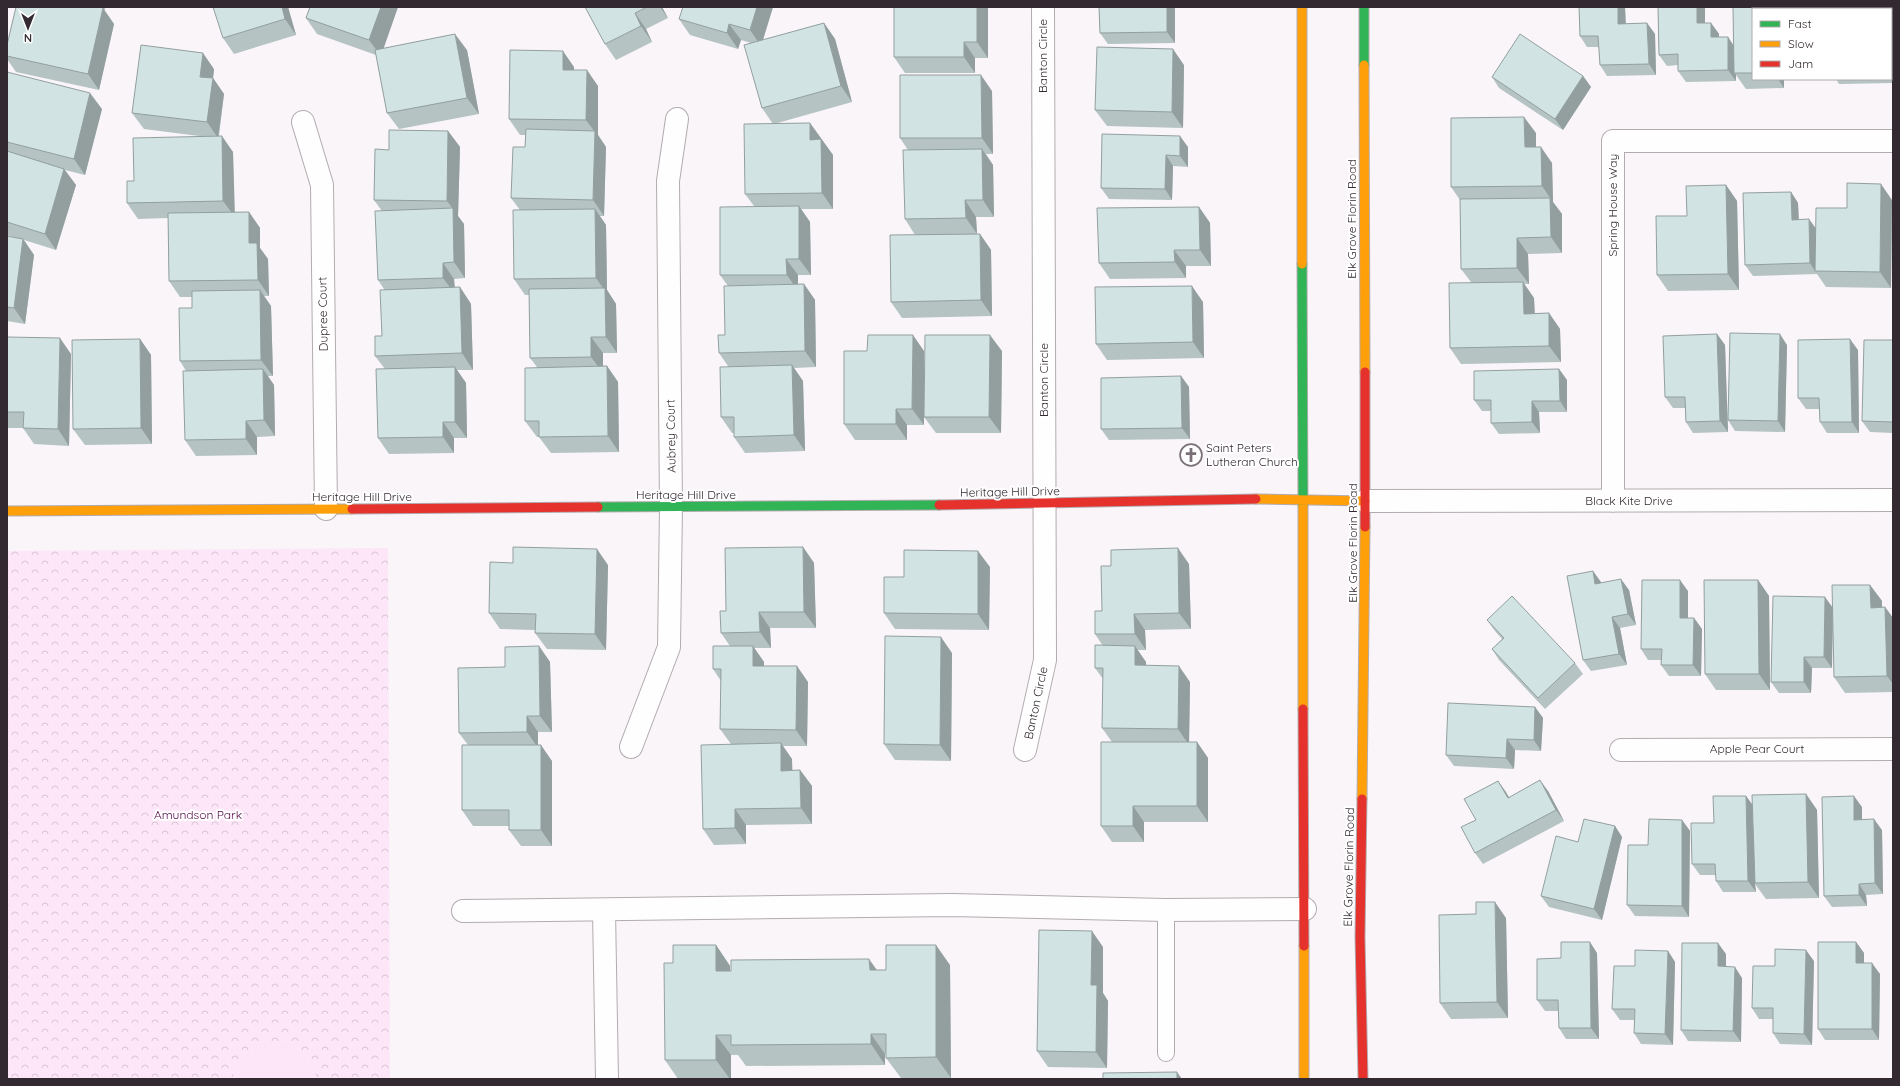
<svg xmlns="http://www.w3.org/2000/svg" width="1900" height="1086" viewBox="0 0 1900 1086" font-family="Quicksand,sans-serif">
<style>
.park{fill:url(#park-crowns)}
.pitch{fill:#fce6f7}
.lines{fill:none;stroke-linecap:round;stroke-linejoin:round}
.lane-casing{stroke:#b2abb0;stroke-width:18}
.street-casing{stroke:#b2abb0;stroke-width:24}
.fast-casing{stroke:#b2abb0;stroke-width:11}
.slow-casing{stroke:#b2abb0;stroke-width:11}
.jam-casing{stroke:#b2abb0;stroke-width:11}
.lane{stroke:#fefefe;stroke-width:16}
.street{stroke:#fefefe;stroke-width:22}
.fast{stroke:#30b455;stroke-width:9}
.slow{stroke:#ff9f0a;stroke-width:9}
.jam{stroke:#e5322d;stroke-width:9}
.wall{fill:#b5c3c3}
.shaded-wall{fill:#939f9f}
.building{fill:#d2e3e3;stroke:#939f9f}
.labels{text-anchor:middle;stroke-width:4;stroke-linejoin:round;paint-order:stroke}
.street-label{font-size:12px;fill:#332a31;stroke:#fff}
.poi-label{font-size:12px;fill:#332a31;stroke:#fff;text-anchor:start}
.park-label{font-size:12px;fill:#54084a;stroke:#fff}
</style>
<defs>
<pattern id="park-crowns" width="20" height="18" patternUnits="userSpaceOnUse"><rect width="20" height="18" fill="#fce6f7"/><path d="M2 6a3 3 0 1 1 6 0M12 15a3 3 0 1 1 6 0" fill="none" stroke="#d8c5d4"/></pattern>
</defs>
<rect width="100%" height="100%" fill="#faf5f9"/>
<!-- park -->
<path class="park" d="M388,548L390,1079H7V551Z"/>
<!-- pitch -->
<path class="pitch" d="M269,1045L287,1047L308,1060L318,1079H232C238,1056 249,1052 269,1045Z"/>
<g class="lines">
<!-- lane casing -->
<g class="lane-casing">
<path id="lane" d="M1166,910V1053"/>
</g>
<!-- street casing -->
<g class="street-casing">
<path id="street" d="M303,122L322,185L326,509
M1365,501L1893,500
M1613,501V141H1893
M631,747L669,647L671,507L668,181L677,119
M1025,750L1045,660L1043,7
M1621,750L1893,749
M463,911L952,905L1166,910L1305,909
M604,911L607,1079"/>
</g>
<!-- fast casing -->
<g class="fast-casing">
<path id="fast" d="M1364,7V65
M1302,264L1303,505
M598,507L939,505"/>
</g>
<!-- slow casing -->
<g class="slow-casing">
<path id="slow" d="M1302,7V264
M1364,65L1365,372
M1256,499L1365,501
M1303,505V709
M7,511L352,509
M1362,799L1365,527
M1304,946V1079"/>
</g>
<!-- jam casing -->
<g class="jam-casing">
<path id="jam" d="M939,505L1256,499
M352,509L598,507
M1365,527V372
M1303,709L1304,946
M1362,799L1360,937L1363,1079"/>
</g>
<!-- lane -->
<use href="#lane" class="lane"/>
<!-- street -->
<use href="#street" class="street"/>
<!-- fast -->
<use href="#fast" class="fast"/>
<!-- slow -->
<use href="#slow" class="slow"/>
<!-- jam -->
<use href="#jam" class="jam"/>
</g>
<!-- wall -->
<path class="wall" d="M16,7H105V10H104L114,24L99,90L16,72L7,59V45Z
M288,7L296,35L234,54L223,38Z
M310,7H398L383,48L467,50L479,114L399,129L387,113L376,55L317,34L306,18Z
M585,7H662L668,18L646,29L652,42L616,60L605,44Z
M773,7L763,40L824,23L835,39L852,102L774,124L810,123L833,155V209H801L810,222L811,275H798V284H804L815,300L816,367L794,368L803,381L805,451L745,453L734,437V433H732L721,417L728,366L719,353L725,335L728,286L720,275L754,206L745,194L773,124L762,108L751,43L741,40L738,49L690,35L679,19Z
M1099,7H1175V43L1108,44L1100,33Z
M1579,7H1625L1626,24L1647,23L1655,34L1656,75L1607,76L1600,65L1599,47H1587L1580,36Z
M1658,7H1705V23H1711L1719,34V37H1728L1734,46L1733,7H1813L1814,9H1753V79H1784V88L1746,89L1736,75V81L1686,82L1678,71V65L1667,66L1659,55Z
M1893,7V83L1839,84L1836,79H1891Z
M988,8V58H975V73H905L894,57Z
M1184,65L1183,128L1107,126L1095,110Z
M574,67V70L598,86V135L606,147L604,216H600L606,225L607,290L616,304L617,353H603V366H607L618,382L619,452L551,453L539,437H537L525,421L537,367L530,358L529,295H525L514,279L520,210L511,198L525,147L526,135H520L509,119Z
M214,69L213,78L224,94L219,136L233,152L234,212H249L260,228V248L268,259L269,296H264L271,306L273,376H268L274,385L275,436L257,437V455L196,456L185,440L186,371L180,361L192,308V297H180L169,281L168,218L138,219L127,203L134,181L199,136L144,129L132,113Z
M7,72L102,109L85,175L65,170L76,185L56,250L24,240L34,255L25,324L7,321V236L17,238L7,235Z
M1583,76L1591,87L1563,130L1499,88L1492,77Z
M992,91L993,154H986L993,165L994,217H976L977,234H980L991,250L992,316L902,318L891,302L915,235L905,219L908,150L900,138Z
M448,131L460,147L458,216L464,224L465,278L454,279L455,288L460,287L471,304L473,370H457L466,383L467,438H454V453L389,454L378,438L385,369L375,356L382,336L384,289L378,280L382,211L374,200L389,150Z
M1536,133V147L1552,163L1553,202L1562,214V253L1528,254L1529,284H1524L1534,298L1535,313H1549L1560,329L1561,362L1461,364L1450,348L1471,282L1461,269L1460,200L1451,187Z
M1102,134L1188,147V167L1173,166L1172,200L1109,199L1101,188Z
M1726,185L1737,201L1739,290L1668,291L1657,275L1687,216Z
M1791,192L1798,203L1799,219L1815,228L1847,208L1892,200L1891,288L1826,287L1817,274L1753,276L1745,265Z
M1199,207L1210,223L1211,266H1186V278L1110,279L1099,263Z
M1203,302L1204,358L1107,360L1096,344Z
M1717,334L1725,345L1728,432L1693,433L1686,422L1685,408H1673L1665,397Z
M7,337L71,354L69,446L34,444L23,428H7Z
M140,339L151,355L152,444L85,445L73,429Z
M1893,340V433L1870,432L1862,421Z
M1787,345L1785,432L1735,431L1728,420Z
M1858,350L1859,433H1827L1820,422L1819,409H1806L1798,398Z
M924,351V425H907V440H855L844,424Z
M1002,351L1001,433H936L924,417Z
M1559,369L1567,380V412H1539L1540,433L1499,434L1491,423V411H1482L1474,400Z
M1181,376L1189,387L1190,439L1109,440L1101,429Z
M803,547L814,563L816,628H770L771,648H754L764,662V666L808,682L807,746H782L792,759V770H800L812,786V824L746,825V844L714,845L703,829L731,744L720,729L721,681L713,669L730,646L721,633L726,611Z
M513,563L608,565L606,650L547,649L535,633V630L500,629L489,613Z
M1189,564L1191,629L1145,630L1146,650H1137L1146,662V665L1190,682L1189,742H1197L1208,758V822H1144V842H1112L1101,826L1112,742L1102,728L1103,679L1095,668L1103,646L1095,634L1102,611Z
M990,567L989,630L895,629L884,613L904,577Z
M1593,571L1601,583L1629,590L1636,625L1620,628L1627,665L1591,671L1583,660Z
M1758,580L1769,596L1770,690H1716L1705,674Z
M1870,585L1882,601V607H1885L1893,618V692L1845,693L1834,677L1832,619V668H1812L1811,693H1779L1771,682L1832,607Z
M1688,591V618H1694L1702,629L1701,676H1669L1661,665V660H1648L1641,649Z
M1487,620L1575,663L1583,674L1545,709L1499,660L1492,649L1502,639L1495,631Z
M539,646L550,662L552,732H538V745L552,761V846H521L509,830V826H473L462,810L468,745L459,733L505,667Z
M952,653L951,761L895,760L884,744Z
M1535,707L1543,718L1541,751L1515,750L1514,769L1454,766L1446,755Z
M1498,781L1509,797L1548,791L1564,821L1483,864L1475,853L1476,820Z
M1806,794L1817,810L1819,898L1766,899L1755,884L1756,892H1723L1716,881V875H1700L1692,864L1714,823L1746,796L1752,804Z
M1862,807V819L1882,830L1883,894L1866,895L1867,906L1832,907L1824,896Z
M1682,820L1690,831L1689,917L1635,916L1627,905L1648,845Z
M1615,826L1622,837L1602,920L1549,907L1541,896L1578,842Z
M1506,918L1508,1018L1451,1019L1440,1003Z
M1856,942L1864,953V963L1880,974L1879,1040H1825L1818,1029Z
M716,945L730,966V971L886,970L950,965L951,1078H901L886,1058V1054H885V1065L746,1066L738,1055H731V1079H678L665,1060L673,963Z
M1103,947V993L1108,1001L1107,1068L1048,1067L1037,1051Z
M1668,951L1675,962L1673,1045L1641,1044L1634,1033V1020H1620L1612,1009L1635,966Z
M1597,953L1599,1039H1566L1559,1028L1558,1011H1545L1537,1000L1561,958Z
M1726,954V967L1742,978L1741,1042L1688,1041L1681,1030Z
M1814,961L1812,1045L1780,1044L1773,1033V1019H1759L1752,1008L1775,966Z"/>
<!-- shaded-wall -->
<path class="shaded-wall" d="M282,7H288L296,35L285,19Z
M381,7H398L381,56L369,40Z
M660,7H662L668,18Z
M757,7H773L761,46L750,30Z
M977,7H987L988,8V58L977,42Z
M1167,7H1175V43L1167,32Z
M1618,7H1625L1626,35L1618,24Z
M1697,7H1705V34L1697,23Z
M1803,7H1813L1814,9H1803Z
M103,8L114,24L99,90L88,74Z
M635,13L646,29L652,42L641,26Z
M824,23L835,39L852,102L841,86Z
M1647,23L1655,34L1656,75L1649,64Z
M1711,23L1719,34V48L1711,37Z
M729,24L741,40L738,49L727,33Z
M455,34L467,50L479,114L467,98Z
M1728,37L1735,48L1734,73L1736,75V81L1728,70Z
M964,42L975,58V73L964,57Z
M1891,42L1893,45V82L1891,79Z
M1173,49L1184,65L1183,128L1172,112Z
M563,51L574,67V86L563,70Z
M203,53L214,69L213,78L224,94L218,138L207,122L200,77Z
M587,70L598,86V135L606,147L604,216L593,200L595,132L586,120Z
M981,75L992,91L993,154L982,138Z
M1583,76L1591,87L1563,130L1555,119Z
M1778,79H1784V88Z
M90,93L102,109L85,175L74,159Z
M1524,117L1536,133V163L1525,147Z
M810,123L833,155V209L822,193L810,140Z
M448,131L460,147L458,216L464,224L465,278L454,262L453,209L447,201Z
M222,136L233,152L235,217L223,201Z
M1180,136L1188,147V167L1180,156Z
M1541,147L1552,163L1553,202L1542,186Z
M982,149L993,165L994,217L983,200Z
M1166,155L1173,166L1172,200L1165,189Z
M64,169L76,185L56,250L45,234Z
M1881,184L1892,200L1891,288L1880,272Z
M1726,185L1737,201L1739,290L1728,274Z
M1791,192L1798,203L1799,231L1792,220Z
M1550,198L1562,214V253L1551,237Z
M965,200L976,217L977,234L966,218Z
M799,206L810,222L811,275L799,259Z
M1199,207L1210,223L1211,266L1200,250Z
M595,209L606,225L607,290L616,304L617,353L606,337L605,291L596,278Z
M249,212L260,228V248L268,259L269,296L258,280L249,243Z
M1809,219L1817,230L1815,271L1810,263Z
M980,234L991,250L992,316L981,300Z
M1517,238L1528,254L1529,284L1517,268Z
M23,239L34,255L25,324L14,308Z
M1174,250L1186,266V278L1175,262Z
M786,259L798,275V291L787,275Z
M443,263L454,279L455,294L443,278Z
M1523,282L1534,298L1535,330L1524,314Z
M804,284L815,300L816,367L805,351Z
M1192,286L1203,302L1204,358L1193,342Z
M460,287L471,304L473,370L462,353Z
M260,290L271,306L273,376L261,360Z
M1549,313L1560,329L1561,362L1549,346Z
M1717,334L1725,345L1728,432L1720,421Z
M1780,334L1787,345L1785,432L1778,421Z
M913,335L924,351V425L912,409Z
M990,335L1002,351L1001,433L989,417Z
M591,337L603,353V373L591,357Z
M60,338L71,354L69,446L58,429Z
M140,339L151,355L152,444L141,428Z
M1850,339L1858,350L1859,433L1852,422Z
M792,365L803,381L805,451L794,435Z
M607,366L618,382L619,452L608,436Z
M455,367L466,383L467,438L455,422Z
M263,369L274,385L275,436L264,420Z
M1559,369L1567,380V412L1560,401Z
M1181,376L1189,387L1190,439L1182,428Z
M1532,401L1539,412L1540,433L1532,422Z
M896,409L907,425V440L896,424Z
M246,421L257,437V455L246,439Z
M443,422L454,438V453L443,437Z
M803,547L814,563L816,628L804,612Z
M1178,548L1189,564L1191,629L1179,613Z
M597,549L608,565L606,650L595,634Z
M978,551L990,567L989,630L978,614Z
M1593,571L1601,582L1603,595L1595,584Z
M1621,579L1629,590L1636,625L1628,614Z
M1680,580L1688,591V629L1680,618Z
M1758,580L1769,596L1770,690L1759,674Z
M1870,585L1882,601V624L1871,608Z
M1825,597L1833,608L1832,668L1824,657Z
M1885,607L1893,618V684L1887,676Z
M759,612L770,628L771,648L760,632Z
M1134,614L1145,630L1146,650L1135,634Z
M1612,617L1620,628L1627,665L1619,654Z
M1694,618L1702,629L1701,676L1693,665Z
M941,637L952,653L951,761L940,745Z
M539,646L550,662L552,732L540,716Z
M753,646L764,662V682L753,666Z
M1135,646L1146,662V681L1135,665Z
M1804,657L1812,668L1811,693L1804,682Z
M797,666L808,682L807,746L796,730Z
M1179,666L1190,682L1189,745L1178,729Z
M1535,707L1543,718L1541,751L1534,740Z
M527,716L538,732V748L527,732Z
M1507,739L1515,750L1514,769L1506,758Z
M1197,742L1208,758V822L1197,806Z
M781,743L792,759L793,787L781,771Z
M541,745L552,761V846L541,830Z
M800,770L812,786V824L801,808Z
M1540,780L1548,791L1564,821L1556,810Z
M1498,781L1506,792L1515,809L1508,798Z
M1806,794L1817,810L1819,898L1808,882Z
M1746,796L1754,807L1755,883V884L1756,892L1748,881Z
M1854,796L1862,807V831L1854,820Z
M1133,806L1144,822V842L1133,826Z
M735,809L746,825V844L735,828Z
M1874,819L1882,830L1883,894L1875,883Z
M1682,820L1690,831L1689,917L1682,906Z
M1615,826L1622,837L1602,920L1594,909Z
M1859,884L1866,895L1867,906L1859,895Z
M1495,902L1506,918L1508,1018L1497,1002Z
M1092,931L1103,947V993L1108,1001L1107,1068L1096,1052L1091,985Z
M1590,942L1597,953L1599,1039L1591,1028Z
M1856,942L1864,953V974L1856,963Z
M1718,943L1726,954V977L1718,966Z
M716,945L730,966V992L716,971Z
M936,945L950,965L951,1078L936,1057Z
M1806,950L1814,961L1812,1045L1804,1034Z
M1668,951L1675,962L1673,1045L1665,1034Z
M869,959L884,980L870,970Z
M1872,963L1880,974L1879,1040L1872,1029Z
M1735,967L1742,978L1741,1042L1733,1031Z
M871,1034L885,1054V1065L871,1044Z
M716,1035L731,1055V1079H730L716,1060Z
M1177,1072L1182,1079H1177Z"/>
<!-- building -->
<path class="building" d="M16,7H100L103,8L88,74L7,56V45Z
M213,7H282L285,19L223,38Z
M310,7H381L369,40L306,18Z
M585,7H647L635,13L641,26L605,44Z
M683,7H757L750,30L729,24L727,33L679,19Z
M894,7H977V42H964V57H894Z
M1099,7H1167V32L1100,33Z
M1579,7H1618V24L1647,23L1649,64L1600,65L1598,36H1580Z
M1658,7H1697V23H1711V37H1728V70L1678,71V54L1659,55Z
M1733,7H1803V9H1753V73H1734Z
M1815,7H1875V9H1816Z
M1892,7H1893V73Z
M824,23L841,86L762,108L744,45Z
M455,34L467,98L387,113L375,50Z
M1520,34L1583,76L1555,119L1492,77Z
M141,45L203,53L200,77L213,78L207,122L132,113Z
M1097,47L1173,49L1172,112L1095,110Z
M510,50L563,51V70H587L586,120L509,119Z
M7,72L90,93L74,159L7,142Z
M900,75H981L982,138H900Z
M1524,117L1525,147H1541L1542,186L1451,187V118Z
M810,123V140L821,139L822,193L745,194L744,124Z
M526,129L595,131L593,200L511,198L513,147H525Z
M389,130L448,131L447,201L374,200L375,149L389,150Z
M1102,134L1180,136V156L1166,155L1165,189L1101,188Z
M222,136L223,201L127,203V181H134L133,138Z
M982,149L983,200H965L966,218L905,219L903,150Z
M7,151L64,169L45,234L7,222Z
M1847,183L1881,184L1880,272L1815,271L1816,208H1847Z
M1726,185L1728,274L1657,275L1656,216H1687L1686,186Z
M1791,192L1792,220L1809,219L1810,263L1745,265L1743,193Z
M1550,198L1551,237L1517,238V268L1461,269L1460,199Z
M799,206V259H786L787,275H720V207Z
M1199,207L1200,250H1174L1175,262L1099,263L1097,208Z
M453,208L454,262L443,263V278L378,280L375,211Z
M595,209L596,278L514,279L513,210Z
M249,212V243H257L258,280L169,281L168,213Z
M980,234L981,300L891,302L890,235Z
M7,236L23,239L14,308L7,307Z
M1523,282L1524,314L1549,313V346L1450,348L1449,283Z
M804,284L805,351L719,353L718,335H725L724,286Z
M1192,286L1193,342L1096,344L1095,287Z
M460,287L462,353L375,356V336H382L380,290Z
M605,288L606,337H591V357L530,358L529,289Z
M260,290L261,360L180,361L179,308H192V291Z
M1730,333L1780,334L1778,421L1728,420Z
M1717,334L1720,421L1686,422L1685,397H1665L1663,336Z
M868,335H913L912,409H896V424H844V351H867Z
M925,335H990L989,417H924Z
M7,337L60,338L58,429L23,428L24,412H7Z
M140,339L141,428L73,429L72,340Z
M1850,339L1852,422H1820L1819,398H1798V340Z
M1864,340H1893V422L1862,421Z
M792,365L794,435L734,437V417H721L720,367Z
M607,366L608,436L539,437V421H525V368Z
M455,367V422H443V437L378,438L376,369Z
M263,369L264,420L246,421V439L185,440L183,371Z
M1559,369L1560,401H1532V422L1491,423V400H1474V371Z
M1181,376L1182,428L1101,429V378Z
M513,547L597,549L595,634L535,633L536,614L489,613L490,562L513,563Z
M803,547L804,612H759L760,632L721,633L720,611H726L725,548Z
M1178,548L1179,613L1134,614L1135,634H1095V611H1102L1101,566H1111V550Z
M904,550L978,551V614L884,613V577H904Z
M1593,571L1595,584L1621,579L1628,614L1612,617L1619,654L1583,660L1567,576Z
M1642,580H1680V618H1694L1693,665H1661L1662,649H1641Z
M1704,580H1758L1759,674H1705Z
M1832,585H1870L1871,608L1885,607L1887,676L1834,677Z
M1512,596L1575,663L1538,698L1492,649L1504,638L1487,620Z
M1773,596L1825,597L1824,657H1804V682H1771Z
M885,636L941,637L940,745L884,744Z
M1095,645L1135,646V665L1179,666L1178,729L1102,728L1103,668H1095Z
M539,646L540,716H527V732L459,733L458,668L505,667V647Z
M713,646H753V666H797L796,730L720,729L721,669H713Z
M1448,703L1535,707L1534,740L1507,739L1506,758L1446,755Z
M1101,742H1197V806H1133V826H1101Z
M781,743V771L800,770L801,808L735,809V828L703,829L701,745Z
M462,745H541V830H509V810H462Z
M1540,780L1556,810L1475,853L1461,827L1476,820L1464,799L1498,781L1508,798Z
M1806,794L1808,882L1755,883L1752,795Z
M1713,796H1746L1748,881H1716L1715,864H1692L1691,823H1714Z
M1854,796V820L1874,819L1875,883L1859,884V895L1824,896L1822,797Z
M1584,819L1615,826L1594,909L1541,896L1556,836L1578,842Z
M1649,819L1682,820V906L1627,905L1628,845H1648Z
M1476,902H1495L1497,1002L1440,1003L1439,915L1476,914Z
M1039,930L1092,931L1091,985H1097L1096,1052L1037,1051Z
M1561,942H1590L1591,1028H1559L1558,1000H1537V959L1561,958Z
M1818,942H1856V963H1872V1029H1818Z
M1682,943H1718V966L1735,967L1733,1031L1681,1030Z
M673,945H716V971H731V960L869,959L870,970H886V945H936V1057L886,1058V1034H871V1044L731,1045V1035H716V1060H665L664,963H673Z
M1775,949L1806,950L1804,1034L1773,1033V1008H1752L1753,966H1775Z
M1635,950L1668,951L1665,1034L1634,1033L1635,1009H1612L1614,966H1635Z
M1177,1072V1079H1103V1073Z"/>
<!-- icons -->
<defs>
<g id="church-ring" transform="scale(1.15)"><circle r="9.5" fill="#fff" stroke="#797177" stroke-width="1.5"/><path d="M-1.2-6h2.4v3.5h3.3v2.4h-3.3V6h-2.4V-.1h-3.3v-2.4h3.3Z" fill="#797177"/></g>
</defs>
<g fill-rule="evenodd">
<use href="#church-ring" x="1191" y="455"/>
</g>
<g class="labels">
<!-- street labels -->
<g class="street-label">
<text transform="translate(1043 56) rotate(-90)" y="4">Banton Circle</text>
<text transform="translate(1613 205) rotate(-90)" y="4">Spring House Way</text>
<text transform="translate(1352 219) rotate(-90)" y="4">Elk Grove Florin Road</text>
<text transform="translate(323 314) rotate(-91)" y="4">Dupree Court</text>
<text transform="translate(1044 380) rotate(-90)" y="4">Banton Circle</text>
<text transform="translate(671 436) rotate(-91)" y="4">Aubrey Court</text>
<text transform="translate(1010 492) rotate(-1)" y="4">Heritage Hill Drive</text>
<text x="686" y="499">Heritage Hill Drive</text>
<text x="362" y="501">Heritage Hill Drive</text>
<text x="1629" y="505">Black Kite Drive</text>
<text transform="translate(1353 543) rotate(-90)" y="4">Elk Grove Florin Road</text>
<text transform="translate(1036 703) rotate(-78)" y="4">Banton Circle</text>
<text x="1757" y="753">Apple Pear Court</text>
<text transform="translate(1349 867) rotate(-89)" y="4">Elk Grove Florin Road</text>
</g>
<!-- poi labels -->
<g class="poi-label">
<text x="1206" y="452">Saint Peters<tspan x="1206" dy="14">Lutheran Church</tspan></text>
</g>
<!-- park labels -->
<g class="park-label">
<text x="198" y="819">Amundson Park</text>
</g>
</g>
<!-- border -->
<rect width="1900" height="1086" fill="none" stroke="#332a31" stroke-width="16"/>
<!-- legend -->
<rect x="1752" y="8" width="140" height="72" fill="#ffffff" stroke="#adaaad"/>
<rect x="1760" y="21" width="20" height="6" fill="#30b455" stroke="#adaaad"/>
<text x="1788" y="28" font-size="12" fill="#332a31">Fast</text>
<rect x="1760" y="41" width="20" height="6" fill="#ff9f0a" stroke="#adaaad"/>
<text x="1788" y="48" font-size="12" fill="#332a31">Slow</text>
<rect x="1760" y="61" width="20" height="6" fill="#e5322d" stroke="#adaaad"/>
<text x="1788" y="68" font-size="12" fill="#332a31">Jam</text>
<!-- north arrow -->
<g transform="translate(28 28) rotate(180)" stroke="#ffffff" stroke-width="3" paint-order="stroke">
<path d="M0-3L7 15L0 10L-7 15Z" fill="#332a31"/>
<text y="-6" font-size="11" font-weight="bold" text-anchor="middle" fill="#332a31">N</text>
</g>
</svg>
